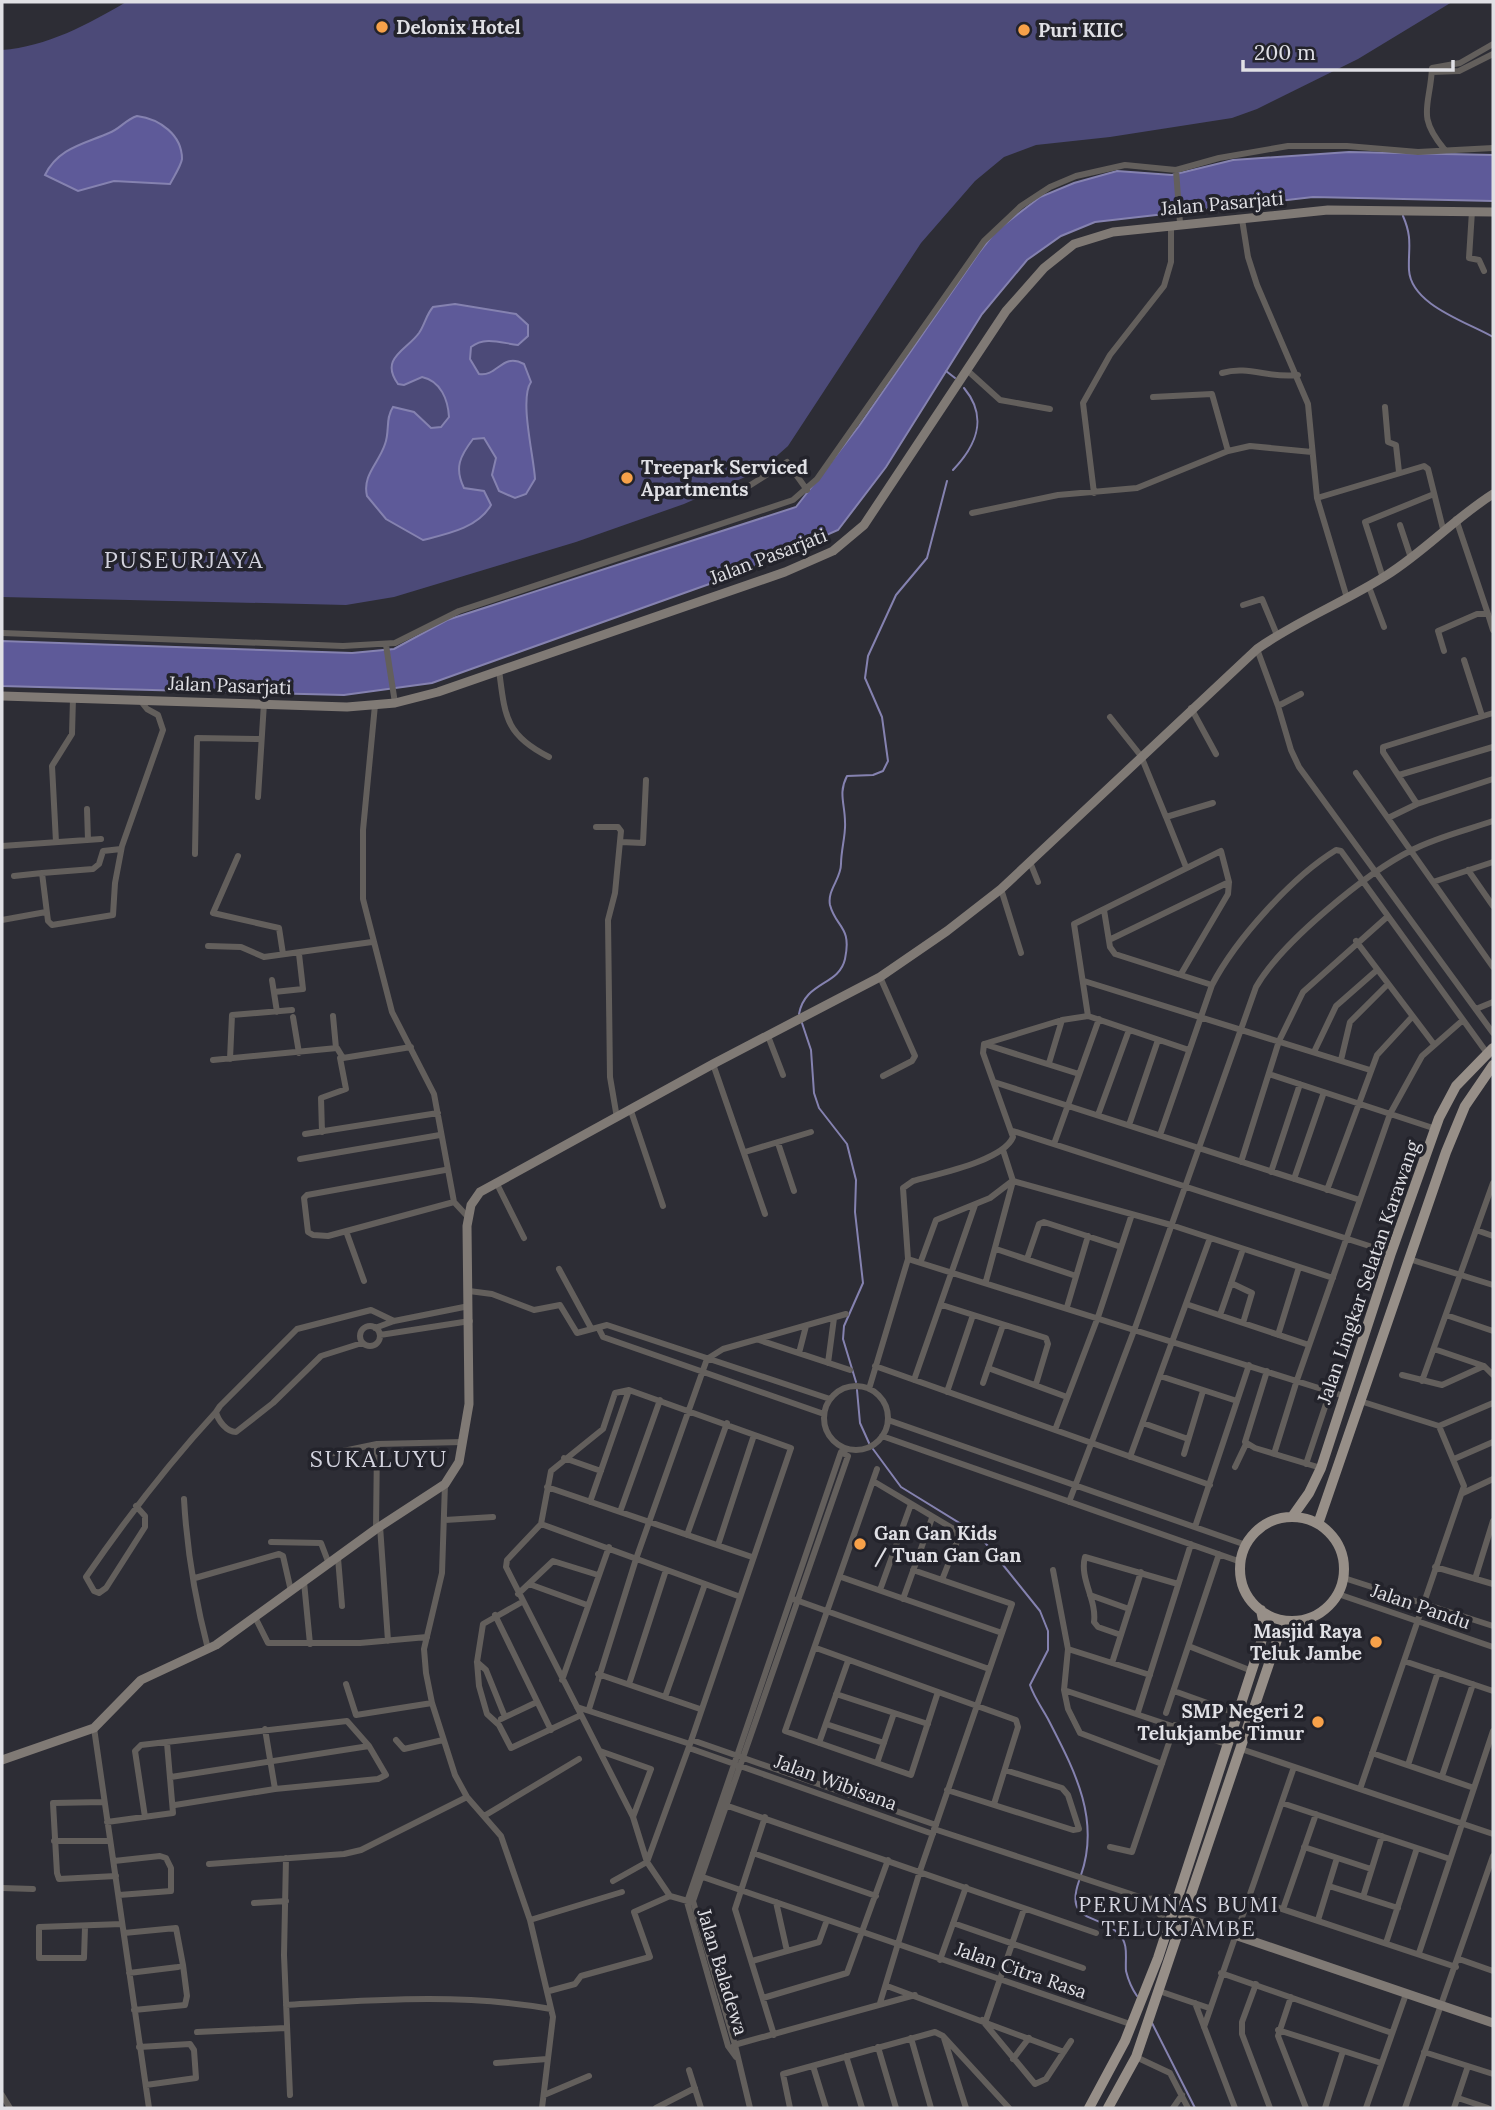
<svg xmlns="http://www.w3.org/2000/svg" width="1495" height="2110" viewBox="0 0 1495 2110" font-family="Lora,serif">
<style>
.green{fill:#4c4a78}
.water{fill:#5e5a99;stroke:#8582b0;stroke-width:2}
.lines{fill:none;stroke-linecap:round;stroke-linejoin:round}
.stream{stroke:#8582b0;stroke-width:2}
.street{stroke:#635f5c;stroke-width:6}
.secondary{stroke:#807a75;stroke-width:9}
.primary{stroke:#978f88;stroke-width:10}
.poi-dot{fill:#f7a149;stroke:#23232b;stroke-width:2.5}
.labels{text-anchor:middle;stroke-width:7;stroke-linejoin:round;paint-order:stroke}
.poi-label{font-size:19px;font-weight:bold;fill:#e0e0e5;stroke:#23232b;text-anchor:start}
.street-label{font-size:19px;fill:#e0e0e5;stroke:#23232b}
.neighbourhood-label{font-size:21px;letter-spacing:2px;fill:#d3d3de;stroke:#23232b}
.quarter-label{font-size:23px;letter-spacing:2px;fill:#d3d3de;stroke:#23232b}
</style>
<rect width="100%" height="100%" fill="#2d2d35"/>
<!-- green -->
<path class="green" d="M126,2H1452L1358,59L1257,109L1232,118L1110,137L1036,145L1004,157L975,181L921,243L788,446L761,470L684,504L576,542L394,597L346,605L2,597V50C46,47 89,24 126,2Z"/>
<!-- water -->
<path class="water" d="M137,116C160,119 182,135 182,159C181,166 173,178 170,184L114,181L78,191L45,175C58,148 84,144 109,133C120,129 125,120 137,116Z
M1349,152L1493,155V201L1313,197L1095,222L1061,236L1027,260L982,314L886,467L838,530L743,572L432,683L344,695L2,686V641L352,653L394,649L447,620L796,507L859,426L978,254L996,231L1040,197L1074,183L1117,171L1172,175L1233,160Z
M455,304L516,314L528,325V336L518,345C501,343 485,336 471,347L470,359L479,374C498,377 502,352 524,364L531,382C519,399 534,457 535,479L526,494L515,498L499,491L492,475L496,458L484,438L473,439C460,456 454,468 464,488L484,491L491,505C478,528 447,534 423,540L386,519L367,496C362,475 379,463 385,444C390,431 385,419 393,407L414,412L431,428L441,427L449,417C448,400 441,381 422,377L404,385L398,384C379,358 407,350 419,333C425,324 426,315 433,307Z"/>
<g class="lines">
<!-- stream -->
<path class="stream" d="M1403,216C1413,239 1408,248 1409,270C1411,305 1467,322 1493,337
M946,371L955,378
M953,470C976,446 989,418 964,388
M799,1014C805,981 839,986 845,959C852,926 836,928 830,905C827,890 841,879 841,864C841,850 846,834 845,822C845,804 838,793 847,776L873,775L883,771L888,761L882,717L865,678L868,656L896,595L927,558L947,481
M802,1023L811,1050L814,1093L819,1108L847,1144L856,1180L855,1212L863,1283L844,1326L843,1339L856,1382
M857,1390L860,1423L869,1443
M873,1449L901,1487L979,1535L1040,1611L1048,1631V1650L1030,1685C1034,1697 1042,1708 1048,1719C1073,1768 1101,1818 1081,1875
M1079,1881C1064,1924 1099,1913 1119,1934C1129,1944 1125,1958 1126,1971C1128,1979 1132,1989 1137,1996
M1152,2023L1195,2108"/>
<!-- street -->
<path class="street" d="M1432,72L1459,71L1493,54
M1444,149C1416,115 1430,107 1432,68L1460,63L1493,44
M1176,170L1180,223
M1472,211L1469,258L1479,260L1484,271
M1242,219L1248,257L1257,285L1308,404L1317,498L1347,598
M968,371L1000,400L1050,409
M1222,373C1249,365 1269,379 1298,375
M1153,397L1212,394L1228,451
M1385,407L1388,442L1396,445L1399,472
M741,491L787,462L807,490
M1094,493L1083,403L1110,355L1164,286L1171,262V225
M1317,498L1424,466L1428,469L1443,529
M972,513L1058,495L1137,488L1228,451L1250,446L1312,452
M1456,519L1488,614
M1400,525L1411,558
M1383,578L1365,522L1434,494
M1369,587L1384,627
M1243,605L1262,599L1277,635
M2,633L343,646L395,643L459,611L793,500L817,479L984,241L1021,206L1050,187L1076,176L1125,165L1176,170L1219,158L1288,146H1347L1418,152L1493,148
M386,645L395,703
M1257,649L1278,706L1301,694
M1444,651L1438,631L1477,614H1488L1493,630
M1464,660L1482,716
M499,670C505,716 505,735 549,757
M375,705L363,830V899L392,1012L434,1094L454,1202L467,1216
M1278,706L1291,750L1299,767L1493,1033
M1191,708L1216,754
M1110,717L1141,756L1166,817L1213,803
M1356,773L1493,967
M1399,775L1493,747
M258,797L264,703
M1417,804L1383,752V747L1493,713
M87,809L88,840
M1166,817L1186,867
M1388,818L1417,804L1493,779
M596,827H618L621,831L615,893L608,920L610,1077L617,1118
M56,842L52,766L72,734L73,698
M621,842L643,843L646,780
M2,846L101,839
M195,854L197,738L261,739
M238,856L213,913L279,928L283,954
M1030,862L1038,882
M1468,870L1493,906
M42,873L93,869L99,864L103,851L121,849
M14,876L42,873L48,921L52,925L113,915L115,883L122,846L163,730L158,715L147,709L139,699
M1433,882L1493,862
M1001,889L1021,953
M1104,910L1110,947L1115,954L1212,985
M2,920L46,912
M1109,940L1229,882
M1356,941L1433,1043
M208,946L241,947L264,957L372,942
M880,977L915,1056L912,1061L883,1076
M272,980L277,1012
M1084,981L1370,1070
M274,992L303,989L299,954
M1476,1009L1493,1002
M333,1016L336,1048
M1088,1016L1074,924L1221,851L1229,882L1228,894L1181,974
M293,1017L299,1053
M768,1036L783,1075
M984,1044L1062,1020L1088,1016L1189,1050
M984,1044L1079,1074
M1314,1052L1336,1006L1377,970
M230,1059L232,1015L292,1010
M213,1060L337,1048L343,1058L411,1047
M1341,1060L1350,1022L1387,985
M1049,1063L1062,1020
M713,1064L765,1214
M1269,1074L1436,1129
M994,1082L1360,1200
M631,1111L663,1206
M1098,1115L1129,1030
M1129,1125L1158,1040
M1013,1131L1391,1253
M322,1132L321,1098L346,1089L340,1058
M305,1134L438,1113
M1160,1135L1212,985C1236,939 1292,877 1336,850L1341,851L1487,1053
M778,1143L794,1191
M1054,1144L1099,1019
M745,1152L811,1132
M300,1159L440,1135
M1241,1162L1279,1041L1303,992L1387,917
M445,1170L307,1195L304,1198L308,1232L313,1235L328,1236L454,1202
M1271,1172L1300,1084
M1294,1179L1324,1092
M1013,1181L1171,1225L1333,1278
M496,1182L524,1238
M1327,1190L1377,1055L1412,1017
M1476,1230L1493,1236
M346,1231L364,1281
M996,1249L1076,1276
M908,1259L1344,1396
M1027,1259L1039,1224L1044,1222L1121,1247
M1409,1259L1493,1285
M921,1261L936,1220L990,1198L1011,1182
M559,1269L591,1328
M986,1281L1013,1181L1003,1150
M1231,1283L1252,1293L1243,1323
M469,1291L492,1294L534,1310L560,1305L577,1333L607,1325L830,1399
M1186,1304L1309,1345
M942,1305L1046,1338L1048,1344L1036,1384
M1067,1307L1088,1236
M1220,1315L1243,1249
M1446,1315L1493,1331
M360 1336a10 10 0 1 1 20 0a10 10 0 1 1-20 0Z
M375,1328L394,1321L469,1306
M599,1329L603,1337L824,1414
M380,1335L470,1321
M1278,1335L1299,1267
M759,1340L850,1370
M362,1343L321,1356L273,1403L236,1432C227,1432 218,1421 216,1412L220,1406L297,1329L371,1310L394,1321
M1434,1349L1484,1366L1493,1375
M799,1353L806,1326
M828,1363L834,1318
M875,1366L1210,1485
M988,1368L1067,1397
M1267,1371L1245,1442L1255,1448L1321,1468
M1402,1375L1442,1385L1484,1366
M1160,1376L1237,1401
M914,1380L975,1205
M1422,1381L1493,1183
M983,1383L1003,1325
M824 1418a32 32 0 1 1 64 0a32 32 0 1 1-64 0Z
M869,1389L908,1259L903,1188L913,1181C937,1174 1003,1161 1013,1137L983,1053L984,1044
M947,1392L973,1315
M1360,1401L1439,1426L1464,1486L1360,1789
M888,1420L1246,1545
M1143,1423L1188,1439
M1439,1426L1493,1403
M1055,1430L1098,1317L1132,1214
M882,1436L1241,1562
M1184,1454L1203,1391
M1274,1454L1297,1380L1390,1114L1422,1056L1463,1020
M324,1455L377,1444L463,1442
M1130,1457L1210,1238
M564,1458L601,1471
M1454,1459L1493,1442
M1306,1464L1330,1392
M1235,1467L1246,1444
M877,1469L785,1731L911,1775L938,1692
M873,1481L957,1531L958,1539L942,1580
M445,1484L442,1573L424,1649L426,1673L432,1703L455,1775L467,1797L501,1836L530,1920L553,2017L542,2108
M547,1487L752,1557
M1463,1493L1493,1479
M184,1499C187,1552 195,1599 208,1649
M590,1502L629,1390
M1069,1502L1135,1328L1256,987C1281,943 1366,873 1412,850C1437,837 1467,830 1493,821
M136,1506L145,1516V1527L106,1588L99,1593L94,1591L86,1577C126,1519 168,1464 216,1412
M620,1512L660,1400
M445,1520L493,1517
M541,1524L738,1596
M380,1526L388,1641
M1195,1527L1249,1365
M376,1529L377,1444
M687,1535L727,1423
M271,1542L321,1543L329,1564
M718,1545L754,1435
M338,1558L342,1606
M1435,1567L1493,1584
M1053,1570L1068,1649L1064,1690L1229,1745
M841,1577L1002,1633
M195,1578L279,1554L283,1556L291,1591
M1344,1578L1493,1626
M1475,1579L1493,1521
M304,1582L310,1644
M529,1584L587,1605
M880,1590L911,1504
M518,1594L553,1561L598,1575
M1338,1594L1493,1647
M1090,1595L1129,1609
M793,1599L989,1669
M903,1599L932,1518
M522,1602L483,1624L477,1662L479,1686L487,1714L499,1725L511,1748L581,1715
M495,1615L551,1730
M255,1617L268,1643H360L427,1637
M1121,1635L1098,1627L1094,1622C1097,1600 1079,1578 1085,1557L1178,1584
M1191,1647L1252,1671
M816,1648L1016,1720L1018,1727L994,1804
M1068,1649L1150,1675
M1404,1661L1493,1691
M477,1662L486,1670L505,1717
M1112,1663L1141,1572
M598,1674L700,1709
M562,1680L609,1547
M346,1684L356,1715L432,1703
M629,1684L666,1570
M1064,1690L1068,1709L1080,1733L1162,1764
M1174,1691L1238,1714
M836,1694L928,1724
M665,1697L705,1584
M577,1707L690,1744
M589,1709L636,1559L707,1359L723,1349L846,1314
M1138,1712L1191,1544
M1166,1713L1219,1554
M501,1719L537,1702
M826,1724L884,1743
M94,1728L149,2108
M265,1729L275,1789
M396,1740L404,1749L443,1740
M692,1740L936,1825
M819,1743L848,1661
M689,1748L933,1834
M1241,1749L1493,1834
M600,1751L651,1769L633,1817
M1372,1753L1474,1788
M877,1763L894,1713
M1408,1765L1438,1672
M1442,1776L1473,1684
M171,1777L369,1746
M947,1790L1073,1830L1079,1829L1068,1795L1062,1788L1005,1770
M104,1802L53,1803L57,1873L59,1879L116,1876
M1282,1803L1450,1859
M725,1805L1096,1933
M484,1816L579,1759
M145,1817L135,1751L141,1745L347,1721L369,1746L386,1775L378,1779L275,1789L175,1805
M765,1817L735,1909L774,2035
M107,1822L173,1813L167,1743
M934,1829L1146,1899L1178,1897
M54,1841H110
M1110,1847L1132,1852L1175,1725
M1304,1847L1371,1869
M753,1853L876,1896
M286,1858L284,1955L290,2095
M114,1861L160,1856L166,1858L171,1868V1891L119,1895
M209,1864L344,1854L361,1850L467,1797
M697,1875L1133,2025
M613,1881L647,1862L690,1744L791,1448L629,1390L615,1393L603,1429L551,1471L541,1524L507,1560L506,1567L633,1817L647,1862L670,1896L691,1902
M1329,1886L1398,1908
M2,1888L33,1889
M1363,1897L1382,1836
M1249,1898L1456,1967
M1146,1899L1169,1925
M776,1902L787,1951
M254,1903L286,1901
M1283,1909L1316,1814
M530,1920L622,1892
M1318,1920L1337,1858
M953,1923L1083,1968
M85,1927L84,1958H39V1927L122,1924
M124,1933L176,1928L183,1965L178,1967L129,1973
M1386,1943L1417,1848
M1419,1953L1493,1731
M1459,1959L1493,1971
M940,1960L966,1887
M752,1961L819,1942L827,1920
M1221,1973L1392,2033
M1256,1984L1242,2022V2034L1270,2108
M887,1986L1064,2052
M549,1991L575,1984L581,1976L650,1957L634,1912L670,1896
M1159,1991L1209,2008
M1291,1997L1278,2036L1306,2108
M763,1998L847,1973L888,1860
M880,2003L920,1871L1012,1604L913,1570
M1195,2003L1235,2108
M286,2005C374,2000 464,1993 551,2009
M134,2010L185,2005L187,1996L183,1965
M982,2020L1035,2084L1046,2079L1071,2041
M986,2020L1024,1909
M1204,2027L1294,1767
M1278,2030L1381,2063
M197,2032L286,2028
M911,2038L931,2108
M944,2038L966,2108
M734,2045L915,1995
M139,2047L190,2044L194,2050L196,2078L146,2085
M878,2047L896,2108
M1424,2052L1493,2074
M846,2056L862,2108
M736,2057L728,2046L687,1902L841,1452L848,1456L693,1901L735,2045L750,2108
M1136,2057L1170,2073L1188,2108
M1013,2059L1029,2038
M496,2063L547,2059
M813,2066L826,2108
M689,2070L701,2108
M2,2095L10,2108
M544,2095L589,2076
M1458,2098L1488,2108
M656,2108L695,2088
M790,2108L783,2074L935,2032L943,2036L1009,2108
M1173,2108L1182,2095
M1325,2108L1343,2051
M1366,2108L1406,1994
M1405,2108L1493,1856
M1454,2108L1468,2066"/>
<!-- secondary -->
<path class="secondary" d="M2,696L347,707L395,703L438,692L785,572L833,551L864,525L1006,311L1044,268L1074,244L1113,232L1328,210L1493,212
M2,1760L94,1728L141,1680L216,1645L376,1529L445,1484L459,1462L469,1404L467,1226L471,1205L480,1192L713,1064L880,977L947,931L1001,889L1257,649C1298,620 1345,602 1387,575C1425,551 1455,518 1493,494
M1185,1918L1493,2023"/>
<!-- primary -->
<path class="primary" d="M1292,1517L1309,1493L1321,1468L1391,1253L1439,1118L1456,1086L1493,1048
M1240 1569a52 52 0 1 1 104 0a52 52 0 1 1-104 0Z
M1318,1524L1446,1152L1465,1106L1493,1065
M1089,2108L1125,2041L1158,1958L1265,1630L1261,1610
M1108,2108L1136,2057L1278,1637L1292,1621"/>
</g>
<!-- markers -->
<g class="poi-dot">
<circle cx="382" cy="27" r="7"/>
<circle cx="1024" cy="30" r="7"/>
<circle cx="627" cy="478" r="7"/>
<circle cx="860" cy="1544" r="7"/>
<circle cx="1376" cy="1642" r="7"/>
<circle cx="1318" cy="1722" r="7"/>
</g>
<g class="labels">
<!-- poi labels -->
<g class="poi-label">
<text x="396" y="34">Delonix Hotel</text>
<text x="1038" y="37">Puri KIIC</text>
<text x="641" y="474">Treepark Serviced<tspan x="641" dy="22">Apartments</tspan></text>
<text x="874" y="1540">Gan Gan Kids<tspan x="874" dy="22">/ Tuan Gan Gan</tspan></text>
<text x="1362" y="1638" text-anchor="end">Masjid Raya<tspan x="1362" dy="22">Teluk Jambe</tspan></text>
<text x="1304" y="1718" text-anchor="end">SMP Negeri 2<tspan x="1304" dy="22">Telukjambe Timur</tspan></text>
</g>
<!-- street labels -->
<g class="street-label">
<text transform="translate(1222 203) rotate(-5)" y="7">Jalan Pasarjati</text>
<text transform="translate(768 556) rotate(-21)" y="7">Jalan Pasarjati</text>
<text transform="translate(230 685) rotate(2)" y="7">Jalan Pasarjati</text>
<text transform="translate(1368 1272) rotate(-71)" y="7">Jalan Lingkar Selatan Karawang</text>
<text transform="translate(1421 1606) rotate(19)" y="7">Jalan Pandu</text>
<text transform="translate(836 1782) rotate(20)" y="7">Jalan Wibisana</text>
<text transform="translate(1021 1970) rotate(19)" y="7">Jalan Citra Rasa</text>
<text transform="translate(723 1972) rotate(73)" y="7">Jalan Baladewa</text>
</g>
<!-- neighbourhood labels -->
<g class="neighbourhood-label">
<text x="1179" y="1912">PERUMNAS BUMI<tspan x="1179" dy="24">TELUKJAMBE</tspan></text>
</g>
<!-- quarter labels -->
<g class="quarter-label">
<text x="184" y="568">PUSEURJAYA</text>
<text x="379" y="1467">SUKALUYU</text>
</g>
</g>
<!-- border -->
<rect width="1495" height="2110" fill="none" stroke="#e0e0e5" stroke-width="7"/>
<!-- scale -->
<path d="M1243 60v10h210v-10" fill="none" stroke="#e0e0e5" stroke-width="3.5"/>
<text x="1254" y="60" font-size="21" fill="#e0e0e5" stroke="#23232b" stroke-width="5" paint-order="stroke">200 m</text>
</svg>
